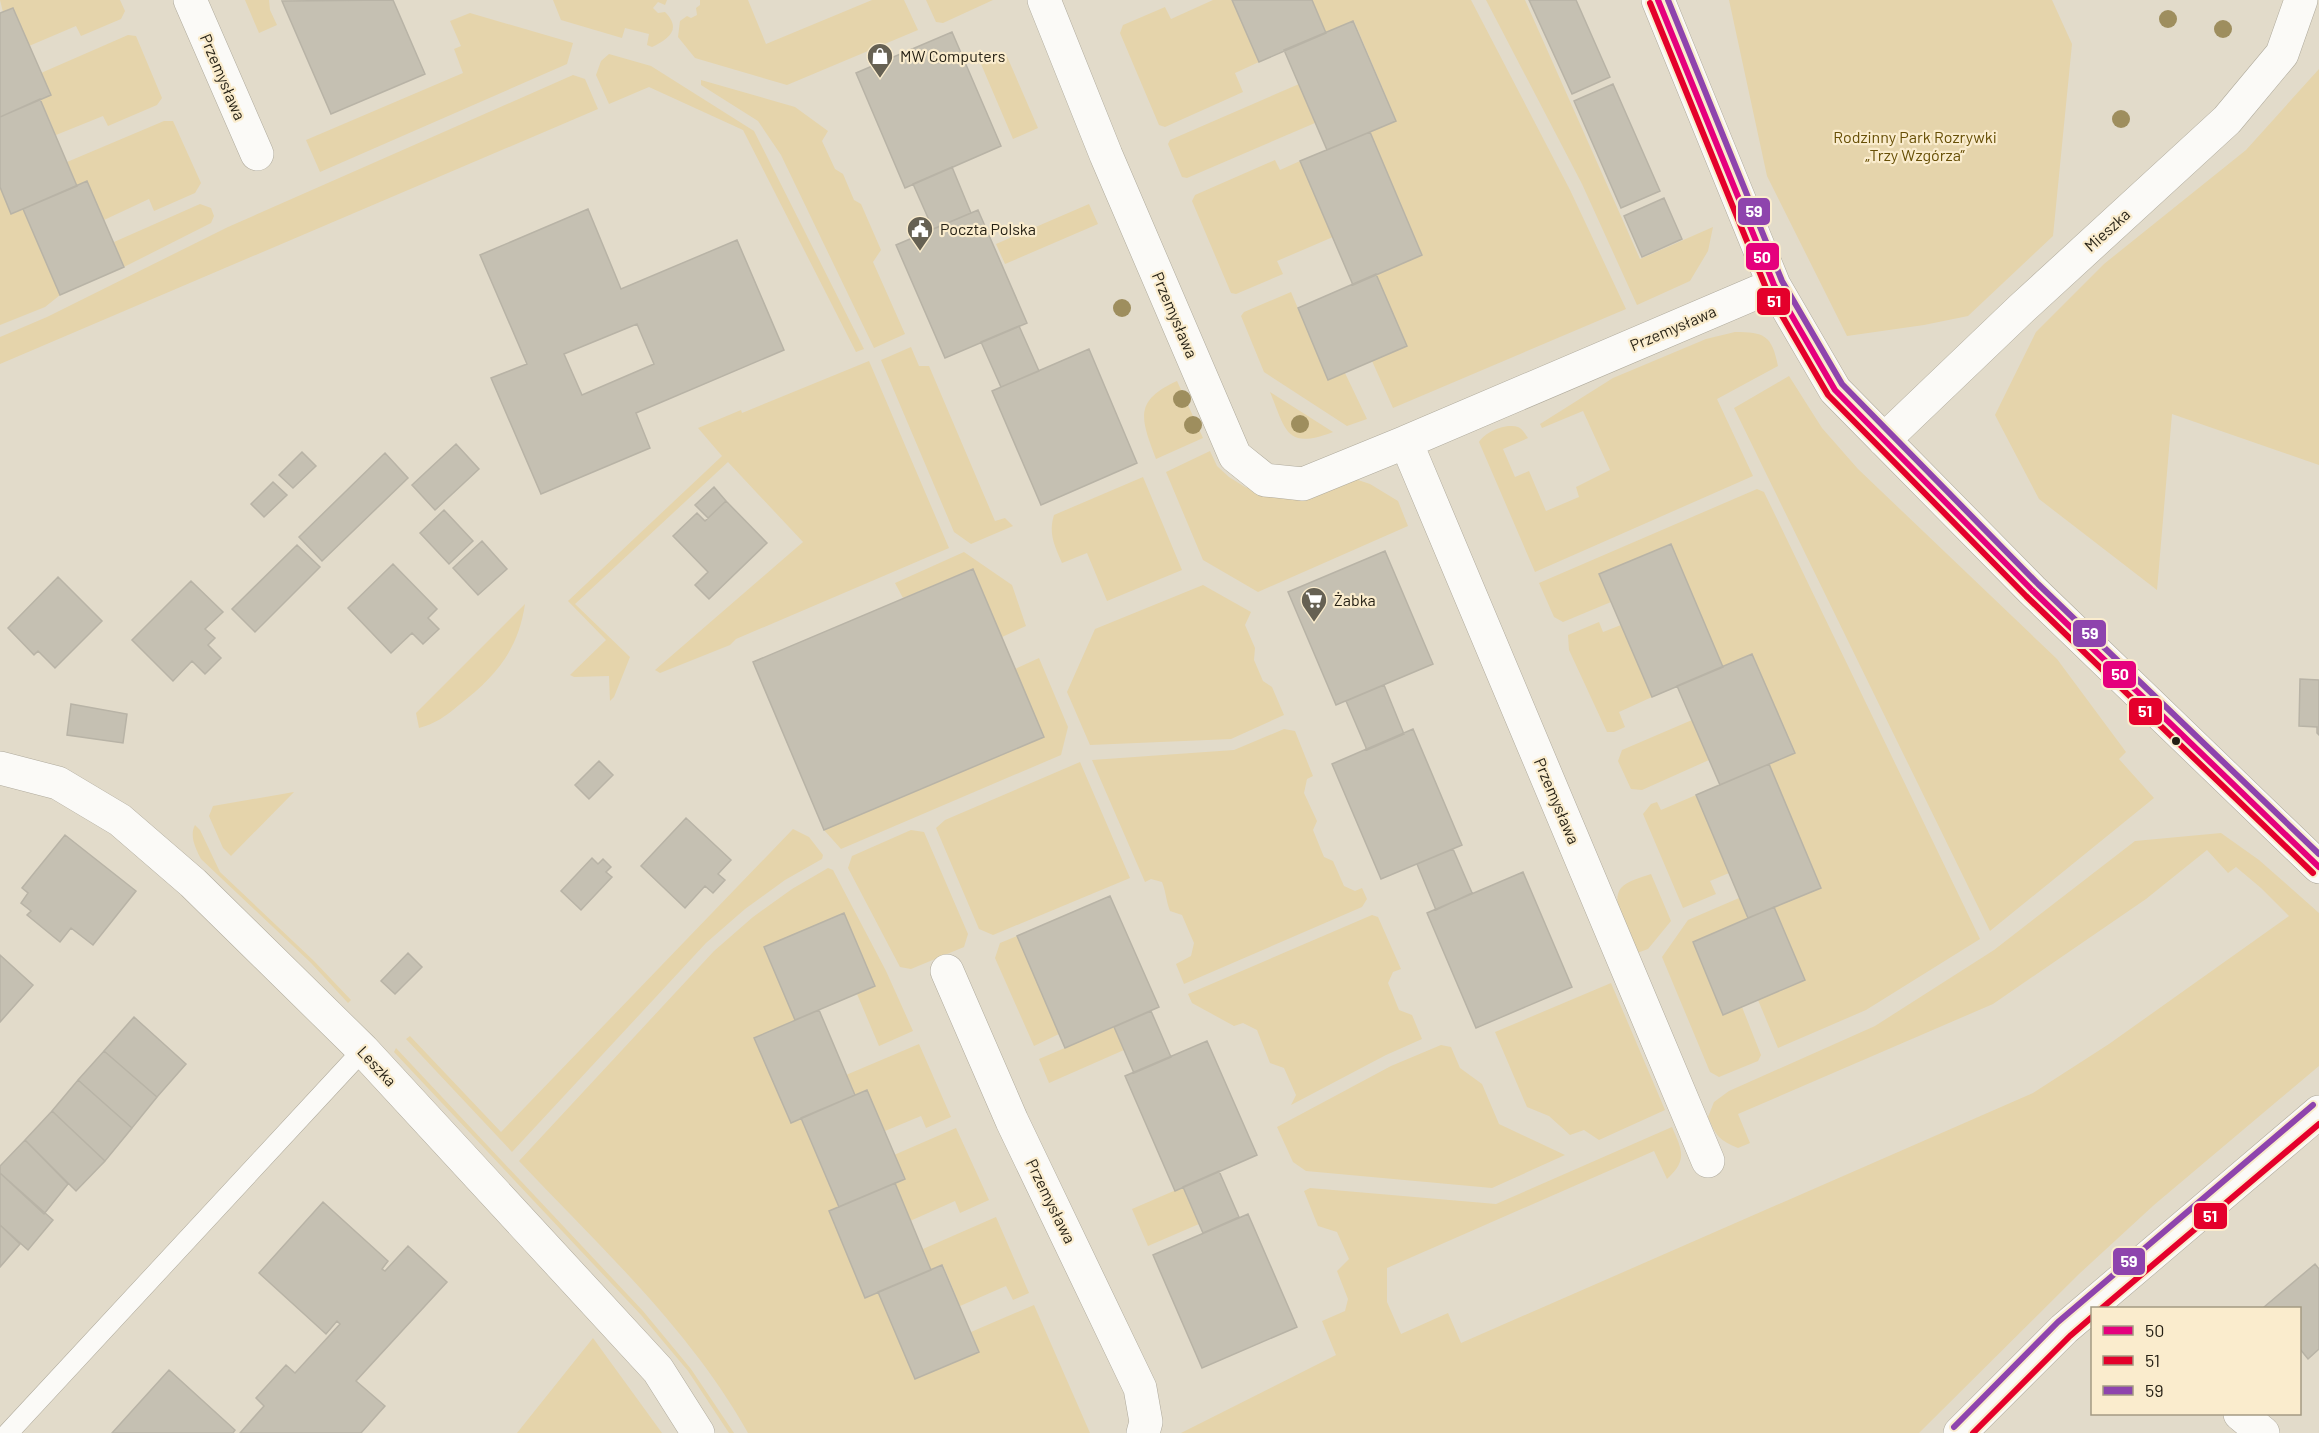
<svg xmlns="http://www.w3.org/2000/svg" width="2319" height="1433" viewBox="0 0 2319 1433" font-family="Barlow,sans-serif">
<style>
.green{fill:#e5d4ab}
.building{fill:#c5c0b2;stroke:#b8b3a6;stroke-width:1.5;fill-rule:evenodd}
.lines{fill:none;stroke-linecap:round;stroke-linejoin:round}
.lane-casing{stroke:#afaa9c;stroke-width:21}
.street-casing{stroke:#afaa9c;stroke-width:34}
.secondary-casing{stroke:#afaa9c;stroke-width:34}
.lane{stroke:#fbfaf7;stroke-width:20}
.street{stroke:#fbfaf7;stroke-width:33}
.secondary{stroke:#fbfaf7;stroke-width:33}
.bus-1-casing{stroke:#faeccd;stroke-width:10}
.bus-2-casing{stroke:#faeccd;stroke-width:10}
.bus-3-casing{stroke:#faeccd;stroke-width:10}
.bus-1{stroke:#e5007d;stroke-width:6}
.bus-2{stroke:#e4002b;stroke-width:6}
.bus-3{stroke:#8e44ad;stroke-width:6}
.tree{fill:#9e8e5e}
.bus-dot{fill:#241f13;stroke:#faeccd;stroke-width:2}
.labels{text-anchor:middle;stroke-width:4.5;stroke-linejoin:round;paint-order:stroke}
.poi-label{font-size:16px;fill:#241f13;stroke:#faeccd;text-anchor:start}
.street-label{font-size:16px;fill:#241f13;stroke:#faeccd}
.park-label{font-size:16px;fill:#674f06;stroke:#faeccd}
.line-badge{stroke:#faeccd;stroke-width:2}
.badge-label{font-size:16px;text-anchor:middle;font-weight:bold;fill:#fff}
</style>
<rect width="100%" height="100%" fill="#e2dbca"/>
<!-- green -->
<path class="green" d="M0,0H120L125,11L121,19L81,36L76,26L29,46L13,8L3,12Z
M245,0H269L270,10L277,25L259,33Z
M553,0H667L665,5L658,2L653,8L658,13L665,12C682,29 669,39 652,47L647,45L649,34L625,28L622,38L561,20Z
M700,0H748L766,44L872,0H904L918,30L787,85L695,58L678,37L680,21L687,16L691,18L697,15L696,8L700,5Z
M926,0H993L943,23L936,22Z
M1213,0H1232L1259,62L1235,73L1243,92L1165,127L1159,125L1120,33L1123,25L1165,7L1171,19Z
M1312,0H1471L1570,190L1626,309L1393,408L1372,361L1407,346L1376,274L1422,254L1370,132L1396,120L1354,21L1326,33Z
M1486,0H1525L1640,259L1713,227L1708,251L1690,281L1637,305L1582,184Z
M1729,0H2052L2072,44L2053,236L1968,316L1924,325L1847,336L1767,176Z
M470,13L573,43L567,64L320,172L306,140L463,73L454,49L461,46L450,21Z
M128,35L136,36L162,98L157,105L108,126L103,116L56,135L40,99L41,73Z
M609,54L651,66L754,131L864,349L856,352L743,130L649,87L609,104L596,75L601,61Z
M1006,54L1038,128L1013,139L981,64Z
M2319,69V465L2172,414L2157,590L2039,499L1995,415L2036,332L2104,264L2246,150Z
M573,75L585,79L598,109L0,364V337L47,317L228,227Z
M701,80L795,107L828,131L822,141L835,169L843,174L854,200L861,204L881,250L873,262L905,334L874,348L781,155L758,121L701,85Z
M1299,84L1315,123L1187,178L1182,177L1168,144L1170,140Z
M164,121H173L201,183L195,193L154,211L149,199L104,220L87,182L77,186L67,162Z
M1275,160L1280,170L1300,161L1333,237L1277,261L1283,274L1236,294L1231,293L1192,201L1195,195Z
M0,187L11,213L23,209L60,295L45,307L0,325Z
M200,204L211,208L214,216L211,223L124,267L114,242Z
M1089,204L1098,224L1005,264L996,244Z
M1291,292L1328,379L1345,373L1367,419L1347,426L1264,372L1241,316L1244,312Z
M1735,332C1764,332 1772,335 1778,366L1717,399L1753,476L1535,572L1479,442C1485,432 1506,423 1518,427C1523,429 1525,434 1528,438L1503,449L1515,477L1529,471L1546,511L1579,497L1576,487L1610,470L1583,411L1542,428L1540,424L1613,378L1706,339Z
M911,347L919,366H929L995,521L1005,518L1013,526L971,544L954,532L881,360Z
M869,361L949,548L736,639L730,645L660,673L655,670L803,542L728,462L575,604L630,657L614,697L610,701L609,676L574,677L570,675L606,640L568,601L722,456L698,428L741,410L742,413Z
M1789,376L1822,428L1858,469L2057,659L2126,752L2119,759L2154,798L1990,931L1734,408Z
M1177,381L1203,438L1156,459C1141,419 1133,401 1177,381Z
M1270,392L1333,432C1286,450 1286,431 1270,392Z
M1210,451L1217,466L1229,477L1245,487L1265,494L1352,478L1370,484L1398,501L1408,526L1258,592L1203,560L1166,472Z
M1143,477L1182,570L1107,601L1087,553L1062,563C1055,546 1048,534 1054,515Z
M1757,489L1764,492L1980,939L1866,1010L1778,1048L1758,1000L1774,907L1820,888L1769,764L1794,753L1723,667L1671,544L1600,574L1611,602L1563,622L1554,617L1539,583Z
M964,552L1012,585L1026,626L1002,637L973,569L903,598L895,583Z
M1203,585L1251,612L1245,625L1255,648L1254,660L1263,681L1272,687L1284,715L1231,739L1090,745L1067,692L1095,629Z
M525,604C518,651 495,677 459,705C446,716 435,724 419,728L416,713Z
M1599,622L1603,632L1621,625L1652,697L1619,712L1625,727L1614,732H1607L1569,650L1568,635Z
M1039,658L1068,727L1061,755L841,849L824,830L1044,737L1015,669Z
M1692,720L1709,760L1642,790L1631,789L1618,761L1622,750Z
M1284,729L1295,731L1313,776L1307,779L1304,793L1317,821L1313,830L1324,857L1333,861L1344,886L1355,891L1362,888L1367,899L1362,907L1184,984L1176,964L1191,956L1194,943L1182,915L1170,911C1166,901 1166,892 1162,882L1151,879L1145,882L1092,760L1234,750Z
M1080,762L1130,878L993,935L979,929L936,828L945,820Z
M294,792L231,856L223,848L209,816L213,806Z
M1696,795L1729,873L1710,881L1716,894L1683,908L1643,814L1651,804L1657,802L1661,810Z
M195,825L200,830L220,872L314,961L351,1000L348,1003L311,963L201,859C196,849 189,836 195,825Z
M793,829L809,837L823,855L822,859L785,880L745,909L706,943L512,1152L406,1039L410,1036L501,1132Z
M911,830L924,832L968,934L964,947L911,969L900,967L848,868L852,856Z
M2221,833L2259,860L2319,913V1066L2154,1205L2079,1274L1919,1433H1181L1336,1355L1322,1321L1345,1311L1348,1299L1337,1271L1349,1259L1337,1232L1318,1226L1304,1191L1310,1188L1496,1204L1672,1127C1682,1150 1688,1160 1667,1179L1654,1151L1387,1268V1302L1401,1334L1448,1313L1461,1343L2033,1093L2109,1044L2289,916L2261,888L2236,867L2228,873L2207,850L2146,899L1993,1004L1738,1114L1750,1143L1738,1148C1719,1140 1716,1136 1708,1117L1714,1102L1729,1091L1875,1026L1994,950L2135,841Z
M828,868L833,870L886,971L913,1031L879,1046L857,994L875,986L844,913L765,947L795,1020L755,1038L790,1122L801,1118L839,1207L829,1212L865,1297L878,1292L915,1379L979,1352L971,1332L1034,1305L1090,1433H748C690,1329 600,1247 519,1161L714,951L753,917L792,889Z
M1651,874L1671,921L1648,949L1637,953C1630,938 1609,902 1621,888C1627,881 1642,877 1651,874Z
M1739,898L1748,918L1693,942L1723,1014L1742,1007L1761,1055L1758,1061L1719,1077L1710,1072L1662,957L1688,920Z
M1372,915L1378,917L1401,969L1393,972L1388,983L1399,1010L1412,1015L1422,1039L1386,1055L1291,1105L1296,1095L1284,1068L1270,1063L1257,1030L1243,1023L1234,1026L1192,1003L1188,994Z
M1017,936L1059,1034L1034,1046L995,958L1000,943Z
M1611,983L1665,1110L1599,1140L1584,1130L1570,1135L1549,1116L1527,1107L1495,1032Z
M1114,1027L1124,1050L1049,1083L1039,1059Z
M919,1044L951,1117L926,1128L921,1116L885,1131L867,1091L855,1095L846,1075Z
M1441,1045L1451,1047L1460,1068L1482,1084L1499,1124L1565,1155L1492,1188L1306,1171L1293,1162L1277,1127L1391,1066Z
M396,1048L643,1311L691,1369L734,1433H729L688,1371L641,1315L394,1052Z
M956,1128L989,1200L960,1213L955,1201L910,1221L895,1183L894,1155Z
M1183,1187L1199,1224L1148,1246L1132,1209Z
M996,1217L1029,1293L1013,1300L1006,1286L960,1306L943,1265L931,1270L923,1249Z
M593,1338L662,1433H517Z"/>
<!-- building -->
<path class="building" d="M393,0L425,74L331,114L282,1Z
M1232,0H1312L1326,33L1259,62Z
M1529,0H1576L1610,77L1572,94Z
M13,8L51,95L0,117V13Z
M1353,21L1396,121L1327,150L1284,50Z
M952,32L1001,146L905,188L856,73Z
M1613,84L1660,191L1621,208L1574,101Z
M40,99L77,186L11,214L0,187V117Z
M1370,132L1422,255L1353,285L1300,161Z
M952,167L971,213L933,229L913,184Z
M87,181L124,267L60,295L23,209Z
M1664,198L1682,239L1642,257L1624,216Z
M588,209L621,289L737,240L784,350L636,413L650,448L541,494L491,378L527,364L480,255ZM637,324L654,364L582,395L564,354Z
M978,210L1027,323L945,358L896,245Z
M1376,274L1407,346L1328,380L1298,308Z
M1019,326L1039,371L1001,387L981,342Z
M1089,349L1137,463L1041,505L992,391Z
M456,444L479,469L435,510L412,485Z
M302,452L316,466L293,488L279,475Z
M385,453L408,478L322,561L299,537Z
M273,482L287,495L264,517L251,504Z
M714,487L726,501L708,518L695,505Z
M726,501L767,543L709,599L695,585L708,572L673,536L697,513L705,521Z
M444,510L473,541L449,564L420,533Z
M482,541L507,569L478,595L453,568Z
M1671,544L1723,667L1652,697L1599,574Z
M297,545L320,567L255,632L232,609Z
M1385,551L1433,664L1336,705L1288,592Z
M393,564L437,609L428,618L439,629L423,644L412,633L391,653L348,608Z
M973,569L1044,737L824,830L753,662Z
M58,577L102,621L55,668L38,651L34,655L8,628Z
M191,581L223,612L205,629L215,638L208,645L221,658L205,674L192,661L173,681L132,640Z
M1752,654L1795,753L1720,785L1677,686Z
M2300,679L2319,680V735L2317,733V727L2299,726Z
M1384,685L1404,734L1367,750L1346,701Z
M71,704L127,714L123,743L67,735Z
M1413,729L1462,845L1381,879L1332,764Z
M599,761L613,775L589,799L575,785Z
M1769,764L1821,888L1748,918L1696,795Z
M686,818L731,860L718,874L725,880L713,893L705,886L685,908L641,866Z
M65,835L136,891L93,945L71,928L60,942L27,915L31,911L21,903L28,893L22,888Z
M1453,849L1472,893L1436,910L1417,864Z
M592,858L598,864L603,859L611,867L606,872L612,877L581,910L561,891Z
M1523,872L1572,987L1476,1028L1427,913Z
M1110,896L1159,1007L1065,1048L1017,936Z
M1774,907L1805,980L1723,1015L1693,942Z
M844,913L875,986L795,1020L764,947Z
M408,953L422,967L395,994L381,981Z
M0,955L33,985L0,1022Z
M819,1010L855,1095L791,1123L754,1038Z
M1151,1011L1171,1057L1134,1073L1114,1027Z
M134,1017L186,1064L157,1097L104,1051Z
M1207,1041L1257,1155L1175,1191L1125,1076Z
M104,1051L157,1097L132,1128L78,1080Z
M78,1080L132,1128L105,1161L52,1111Z
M867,1090L905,1179L839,1207L801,1118Z
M52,1111L105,1161L76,1191L25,1140Z
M25,1140L68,1184L44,1214L0,1173V1166Z
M1219,1171L1239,1217L1203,1233L1183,1187Z
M0,1173L53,1220L28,1250L0,1225Z
M895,1183L931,1270L865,1298L829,1211Z
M323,1202L388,1261L382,1269L385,1271L408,1246L447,1282L356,1381L385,1406L361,1433H240L264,1406L256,1398L286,1365L295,1373L340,1324L337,1321L326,1334L259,1273Z
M1248,1214L1297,1327L1202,1368L1153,1255Z
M0,1225L20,1244L0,1267Z
M2315,1264L2319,1269V1349L2308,1359L2300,1349V1308H2266L2264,1307Z
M942,1265L979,1352L915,1379L878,1292Z
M169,1370L235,1430L233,1433H112Z"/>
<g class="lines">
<!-- lane casing -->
<g class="lane-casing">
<path id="lane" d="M8,1433L363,1050"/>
</g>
<!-- street casing -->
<g class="street-casing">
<path id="street" d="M190,0L257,154
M1044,0L1106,155L1235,456L1265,480L1303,484L1406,442
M1658,0L1774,285L1835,390L2032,590L2319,867
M1884,440L2021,309L2227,120L2282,54L2301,0
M0,768L58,783L120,820L193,883L363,1050L658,1370L698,1433
M947,971L1012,1121L1140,1388L1146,1422L1143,1433
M1708,1161L1406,442L1774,285
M2240,1414L2263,1433"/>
</g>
<!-- secondary casing -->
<g class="secondary-casing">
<path id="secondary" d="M1960,1433L2064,1329L2319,1112"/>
</g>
<!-- lane -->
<use href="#lane" class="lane"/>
<!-- street -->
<use href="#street" class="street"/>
<!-- secondary -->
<use href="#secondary" class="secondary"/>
<!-- bus-1 casing -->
<g class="bus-1-casing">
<path id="bus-1" d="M1658,0L1774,285L1835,390L2032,590L2319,867"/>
</g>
<!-- bus-2 casing -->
<g class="bus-2-casing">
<path id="bus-2" d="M1650,3L1766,288L1828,395L2026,596L2313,873
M2102,1308L2319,1124
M1973,1433L2070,1336L2092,1317"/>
</g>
<!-- bus-3 casing -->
<g class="bus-3-casing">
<path id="bus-3" d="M1668,0L1782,281L1842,384L2038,584L2319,854
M1954,1427L2058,1322L2313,1105"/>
</g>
<!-- bus-1 -->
<use href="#bus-1" class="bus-1"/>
<!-- bus-2 -->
<use href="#bus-2" class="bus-2"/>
<!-- bus-3 -->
<use href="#bus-3" class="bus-3"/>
</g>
<!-- trees -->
<g class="tree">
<circle cx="2168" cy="19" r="9"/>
<circle cx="2223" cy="29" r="9"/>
<circle cx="2121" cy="119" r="9"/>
<circle cx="1122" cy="308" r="9"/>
<circle cx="1182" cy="399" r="9"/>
<circle cx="1300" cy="424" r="9"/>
<circle cx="1193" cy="425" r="9"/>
</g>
<!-- icons -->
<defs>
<g id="shop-pin" transform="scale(1.35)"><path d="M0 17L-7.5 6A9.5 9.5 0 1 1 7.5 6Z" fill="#666153" stroke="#faeccd"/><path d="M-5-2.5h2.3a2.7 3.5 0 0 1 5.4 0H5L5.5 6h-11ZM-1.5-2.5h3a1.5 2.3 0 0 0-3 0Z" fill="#fff"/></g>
<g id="civic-pin" transform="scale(1.35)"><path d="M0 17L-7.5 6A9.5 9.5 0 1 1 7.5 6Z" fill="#666153" stroke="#faeccd"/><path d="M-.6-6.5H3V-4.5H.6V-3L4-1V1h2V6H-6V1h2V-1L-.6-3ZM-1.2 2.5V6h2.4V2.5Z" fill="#fff"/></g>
<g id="supermarket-pin" transform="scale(1.35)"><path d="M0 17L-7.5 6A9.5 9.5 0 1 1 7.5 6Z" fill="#666153" stroke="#faeccd"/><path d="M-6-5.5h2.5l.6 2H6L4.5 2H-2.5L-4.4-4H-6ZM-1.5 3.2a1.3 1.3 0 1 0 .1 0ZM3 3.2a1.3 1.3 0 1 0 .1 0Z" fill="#fff"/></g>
</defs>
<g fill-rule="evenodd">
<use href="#shop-pin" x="880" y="56"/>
<use href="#civic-pin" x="920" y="229"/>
<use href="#supermarket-pin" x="1314" y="600"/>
</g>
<!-- markers -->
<circle class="bus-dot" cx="2176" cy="741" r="5"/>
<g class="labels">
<!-- poi labels -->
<g class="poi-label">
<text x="900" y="62">MW Computers</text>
<text x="940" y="235">Poczta Polska</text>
<text x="1334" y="606">Żabka</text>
</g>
<!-- street labels -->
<g class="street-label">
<text transform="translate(223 77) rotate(67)" y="6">Przemysława</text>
<text transform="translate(2107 230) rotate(-42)" y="6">Mieszka</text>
<text transform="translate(1175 315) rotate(67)" y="6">Przemysława</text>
<text transform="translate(1673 328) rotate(-23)" y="6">Przemysława</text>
<text transform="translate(1557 801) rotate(67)" y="6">Przemysława</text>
<text transform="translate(377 1066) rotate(47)" y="6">Leszka</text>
<text transform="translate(1051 1201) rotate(64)" y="6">Przemysława</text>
</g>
<!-- park labels -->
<g class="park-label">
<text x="1915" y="143">Rodzinny Park Rozrywki<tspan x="1915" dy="18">„Trzy Wzgórza”</tspan></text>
</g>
</g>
<g class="line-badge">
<rect x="1737" y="197" width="34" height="29" rx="6" fill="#8e44ad"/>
<rect x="1745" y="242" width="35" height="29" rx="6" fill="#e5007d"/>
<rect x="1756" y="287" width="35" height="29" rx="6" fill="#e4002b"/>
<rect x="2072" y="619" width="35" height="29" rx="6" fill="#8e44ad"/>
<rect x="2102" y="660" width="35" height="29" rx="6" fill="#e5007d"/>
<rect x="2128" y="697" width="35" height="29" rx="6" fill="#e4002b"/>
<rect x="2193" y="1202" width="35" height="28" rx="6" fill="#e4002b"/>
<rect x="2112" y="1247" width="34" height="29" rx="6" fill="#8e44ad"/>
</g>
<g class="badge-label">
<text x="1754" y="217">59</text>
<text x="1762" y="263">50</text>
<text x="1774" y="307">51</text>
<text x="2090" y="639">59</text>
<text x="2120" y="680">50</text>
<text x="2145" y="717">51</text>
<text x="2210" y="1222">51</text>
<text x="2129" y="1267">59</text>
</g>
<!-- legend -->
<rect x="2091" y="1307" width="210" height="108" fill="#faeccd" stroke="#a49a83" stroke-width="1.5"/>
<rect x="2103" y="1326" width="30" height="9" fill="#e5007d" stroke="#a49a83" stroke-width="1.5"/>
<text x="2145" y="1337" font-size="18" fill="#241f13">50</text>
<rect x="2103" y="1356" width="30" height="9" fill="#e4002b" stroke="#a49a83" stroke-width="1.5"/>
<text x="2145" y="1367" font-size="18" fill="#241f13">51</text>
<rect x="2103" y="1386" width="30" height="9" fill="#8e44ad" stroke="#a49a83" stroke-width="1.5"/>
<text x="2145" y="1397" font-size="18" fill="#241f13">59</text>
</svg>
